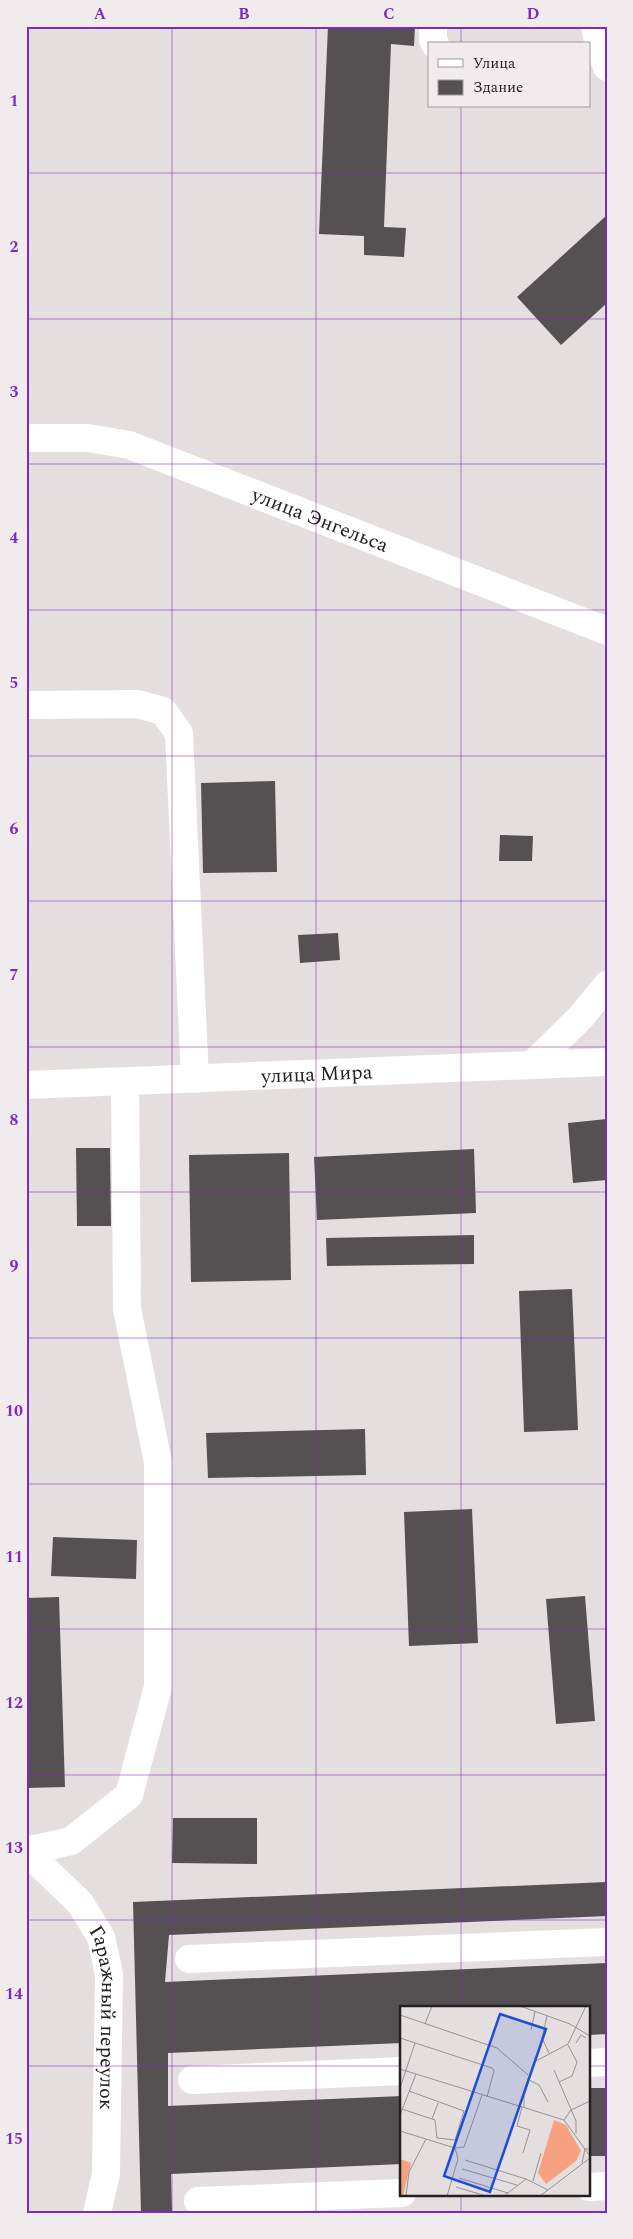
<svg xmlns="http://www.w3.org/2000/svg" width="633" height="2239" viewBox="0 0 633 2239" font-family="Spectral,serif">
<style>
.building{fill:#555153}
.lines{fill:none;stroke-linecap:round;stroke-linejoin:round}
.minor{stroke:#fff;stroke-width:28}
.grid{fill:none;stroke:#7b2cbf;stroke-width:1;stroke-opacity:0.55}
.labels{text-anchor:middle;stroke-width:5;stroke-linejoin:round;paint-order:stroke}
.street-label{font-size:20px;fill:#222021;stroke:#f2ebed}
.inset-road{fill:none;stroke:#969293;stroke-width:1}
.view{fill:#1d4ed8;fill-opacity:0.15;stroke:#1d4ed8;stroke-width:2.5}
.inset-edge{fill:none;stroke:#222021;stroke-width:2.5}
.neatline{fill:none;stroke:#7b2cbf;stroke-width:2}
.grid-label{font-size:16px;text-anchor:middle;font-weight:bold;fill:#7b2cbf}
</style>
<rect width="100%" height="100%" fill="#e4dedf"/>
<!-- building -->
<path class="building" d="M328,26H415L414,46L391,44L384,227L406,228L404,257L364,255V236L319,234Z
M607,215V303L561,345L517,297Z
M275,781L277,872L203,873L201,783Z
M500,835L533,836L532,861H499Z
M338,933L340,960L300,963L298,935Z
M607,1119V1180L573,1183L568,1123Z
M76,1148H110L111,1226H77Z
M474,1149L476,1213L317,1220L314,1157Z
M289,1153L291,1280L191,1282L189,1155Z
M474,1235V1264L327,1266L326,1238Z
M572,1289L578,1430L524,1432L519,1291Z
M365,1429L366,1475L208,1478L206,1433Z
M472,1509L478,1643L409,1646L404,1512Z
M53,1537L137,1540L136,1579L51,1576Z
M585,1596L595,1721L556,1724L546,1599Z
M59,1597L65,1787L26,1788V1598Z
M173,1818H257V1864L172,1863Z
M607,1882V1916L169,1935L165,1982L607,1963V2034L589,2035V2008H402V2043L168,2053V2106L402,2096V2164L171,2174L172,2213H141L133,1902Z
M589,2088H607V2156H589Z"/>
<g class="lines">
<!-- minor -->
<g class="minor">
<path d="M433,26V40L435,44"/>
<path d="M595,26L598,42L607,67"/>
<path id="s1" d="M26,438H88L129,445L607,631"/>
<path d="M26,705L138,704L163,711L179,733L195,1079"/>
<path d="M532,1065L581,1017L607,985"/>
<path id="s2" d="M26,1085L607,1062"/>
<path d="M26,1851L71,1841L129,1795L158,1687V1462L127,1309L125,1083"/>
<path id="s3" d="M26,1851L80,1903L101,1937L109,1974L106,2174L97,2213"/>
<path d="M189,1959L607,1942"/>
<path d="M589,2063L607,2062"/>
<path d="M192,2080L402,2071"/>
<path d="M589,2187L607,2186"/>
<path d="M198,2201L402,2193"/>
</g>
</g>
<!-- grid -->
<path class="grid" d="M172,26V2213M316,26V2213M461,26V44M461,106V2008M26,173H607M26,319H607M26,464H607M26,610H607M26,756H607M26,901H607M26,1047H607M26,1192H607M26,1338H607M26,1484H607M26,1629H607M26,1775H607M26,1920H607M26,2066H402M589,2066H607M461,2195V2213"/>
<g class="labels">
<!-- street labels -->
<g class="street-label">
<text dy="7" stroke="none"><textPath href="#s1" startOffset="309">улица Энгельса</textPath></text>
<text dy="7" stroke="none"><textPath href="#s2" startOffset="291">улица Мира</textPath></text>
<text dy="7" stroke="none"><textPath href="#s3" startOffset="196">Гаражный переулок</textPath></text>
</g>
</g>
<!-- overview -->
<g transform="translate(400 2006)">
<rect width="190" height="190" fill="#e4dedf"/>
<path d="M154,114L166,119L181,145L176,155L146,178L138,167ZM0,153L11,157L3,190H0Z" fill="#f7a181"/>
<path class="inset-road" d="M120,0L170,18L190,30M0,9L97,42L128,69M147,10L142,32L149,47M25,18L32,0M131,24L135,6M0,32L92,62L94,65L87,91M176,37L181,29L186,32M0,63L164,114L190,150M154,64L176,115V128M127,73L139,79L148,96M159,76L172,70L177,56L168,39M0,82L15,37M9,85L64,105L55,134L37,132M122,101L117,120L130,124L123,147M124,102V90L134,56L168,38L186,0M2,103L35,114L37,132M0,109L16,68M32,113L38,97M164,114L171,104L190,95M0,125L55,142L64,141L82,89M65,154L126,173M182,157L185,143H190M62,163L117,179M59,172L108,187M133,175L141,147M56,181L86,190M6,190L9,166L26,133M47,190L58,153L55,142M104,190L126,173L148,184M140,190L190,152"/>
<path class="view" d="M100,8L146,23L90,186L44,170Z"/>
<rect width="190" height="190" class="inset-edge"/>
</g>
<!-- border -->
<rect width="633" height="2239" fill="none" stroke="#f2ebed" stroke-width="55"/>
<!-- legend -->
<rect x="428" y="42" width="162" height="65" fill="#f2ebed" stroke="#9f9a9b"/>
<rect x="438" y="59" width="25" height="8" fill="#ffffff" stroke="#9f9a9b"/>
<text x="473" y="68" font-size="15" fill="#222021">Улица</text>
<rect x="438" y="80" width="25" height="15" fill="#555153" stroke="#9f9a9b"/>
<text x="473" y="92" font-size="15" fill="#222021">Здание</text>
<rect x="28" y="28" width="578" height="2184" class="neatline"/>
<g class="grid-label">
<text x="100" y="19">A</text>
<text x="244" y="19">B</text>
<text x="389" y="19">C</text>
<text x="533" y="19">D</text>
<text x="14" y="106">1</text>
<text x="14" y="252">2</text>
<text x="14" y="397">3</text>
<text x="14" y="543">4</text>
<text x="14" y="688">5</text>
<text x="14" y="834">6</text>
<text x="14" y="980">7</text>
<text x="14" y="1125">8</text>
<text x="14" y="1271">9</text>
<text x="14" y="1416">10</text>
<text x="14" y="1562">11</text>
<text x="14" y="1708">12</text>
<text x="14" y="1853">13</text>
<text x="14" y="1999">14</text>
<text x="14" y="2144">15</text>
</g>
</svg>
